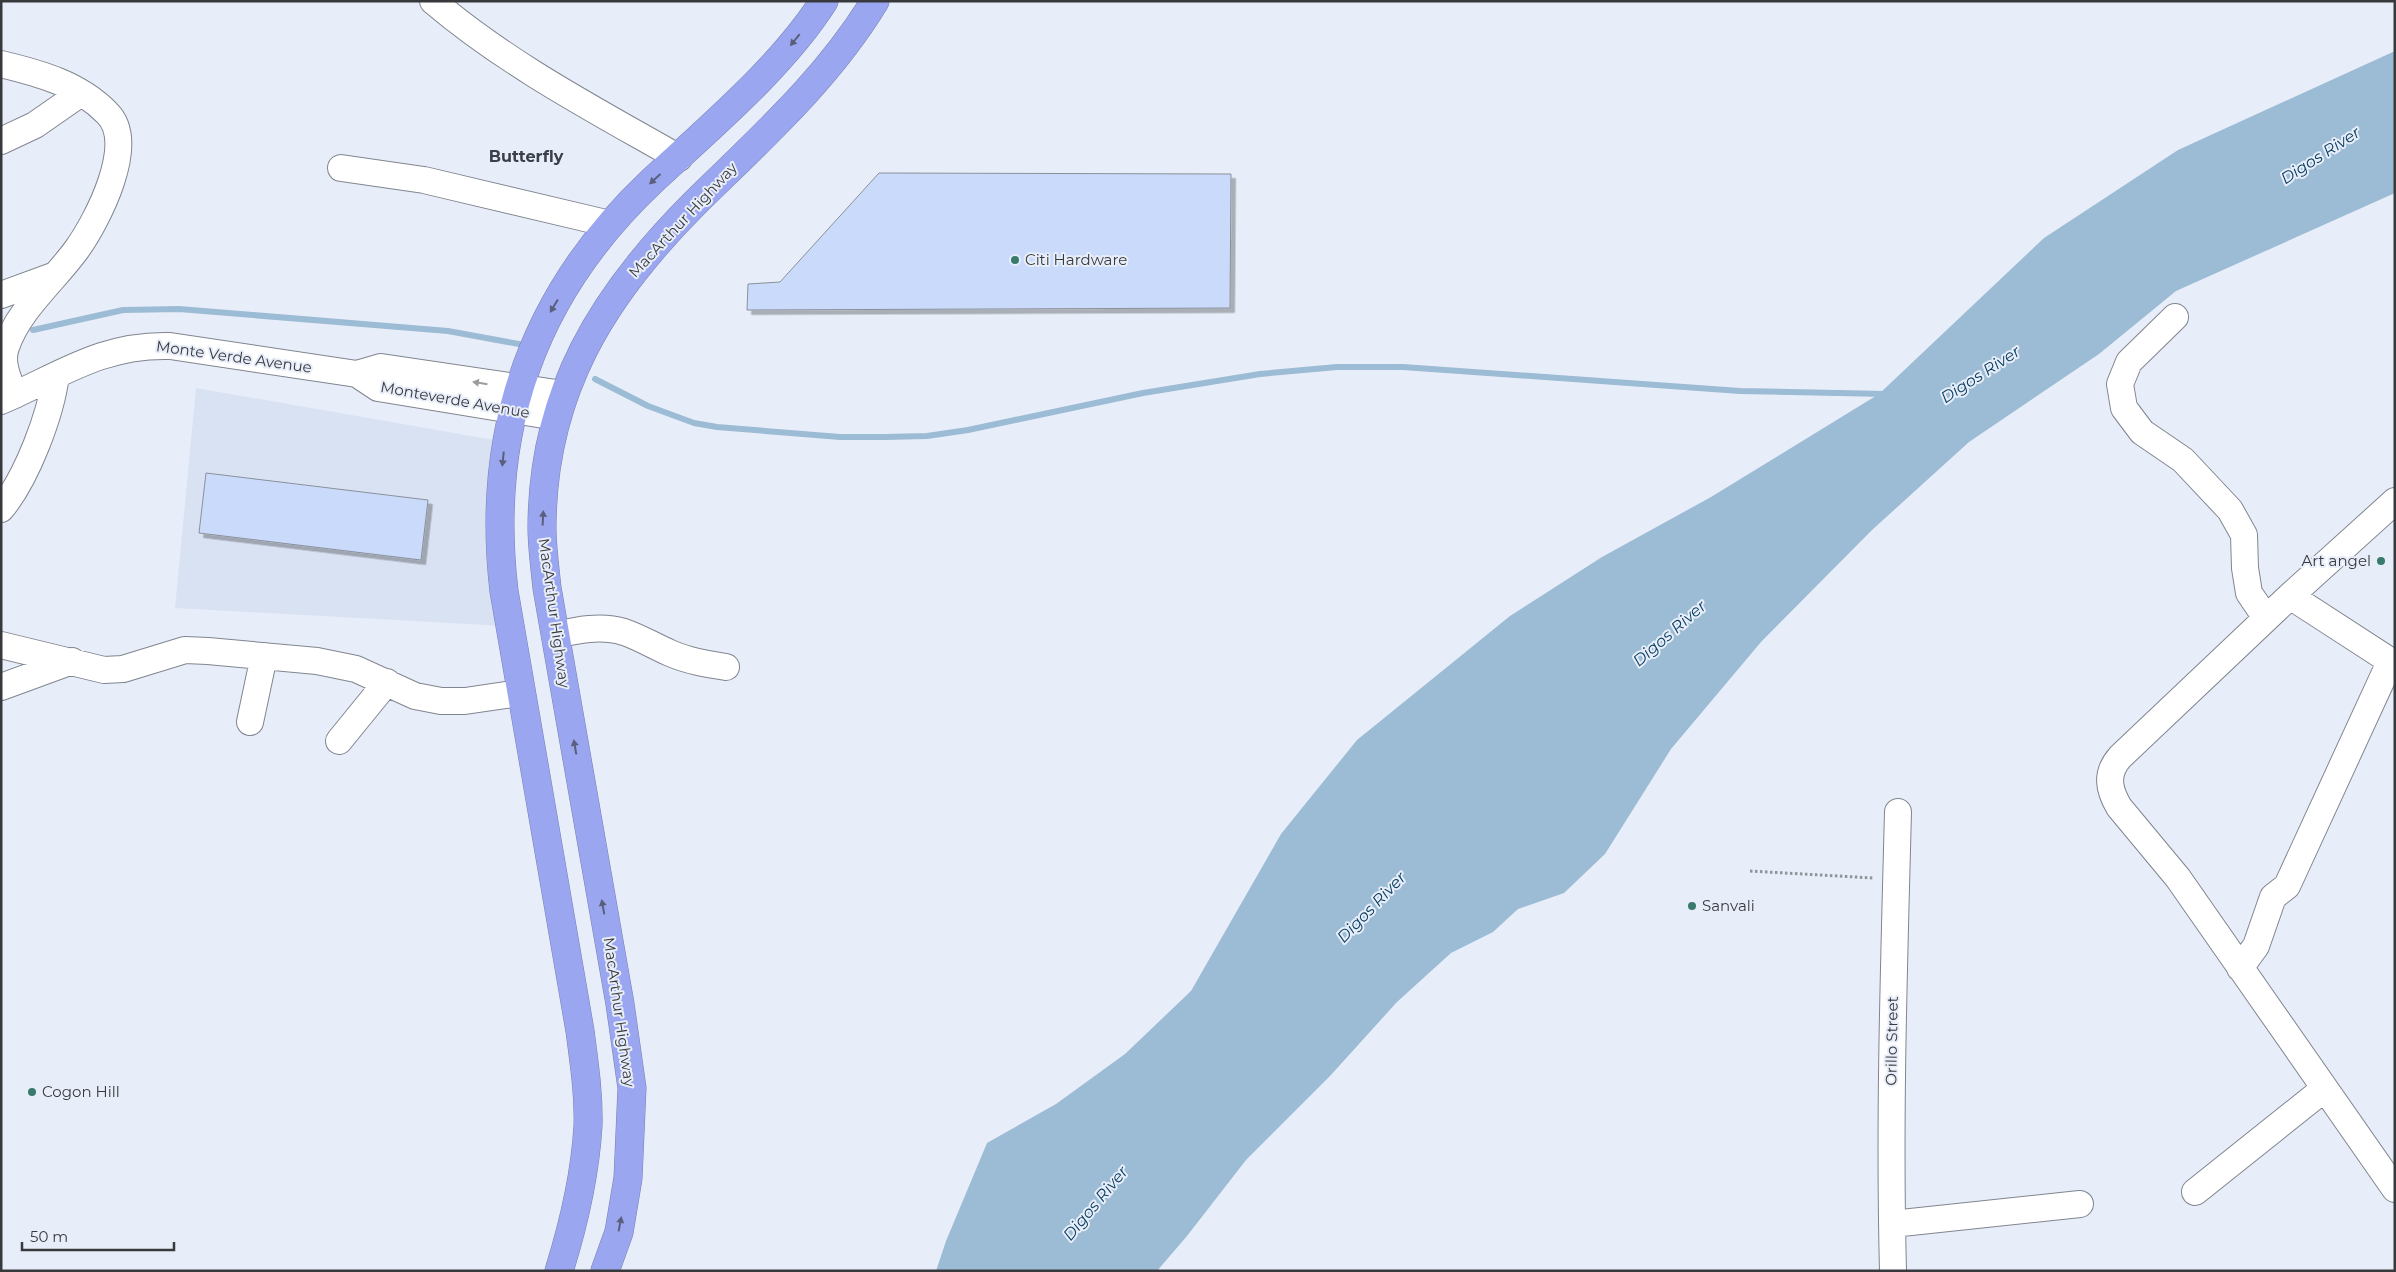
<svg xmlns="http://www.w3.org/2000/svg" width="2396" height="1272" viewBox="0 0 2396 1272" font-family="Montserrat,sans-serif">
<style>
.built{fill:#d9e2f3}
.water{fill:#9cbbd4}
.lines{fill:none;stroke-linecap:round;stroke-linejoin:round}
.stream{stroke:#9cbbd4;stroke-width:6}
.building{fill:#c9dafb;stroke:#8b909a;filter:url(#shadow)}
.minor-casing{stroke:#80858f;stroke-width:28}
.highway-casing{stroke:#7780b1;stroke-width:29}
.path{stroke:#8f939a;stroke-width:3;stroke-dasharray:2.5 2.5;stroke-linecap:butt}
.minor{stroke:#fff;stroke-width:26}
.highway{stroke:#9aa6f0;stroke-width:28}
.oneway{fill:#5a5f7c}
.oneway2{fill:#9b9c9e}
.poi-dot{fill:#387a6b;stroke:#e8eef9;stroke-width:2}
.labels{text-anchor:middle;stroke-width:4;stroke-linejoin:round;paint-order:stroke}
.street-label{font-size:15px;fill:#37393d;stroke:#e8eef9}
.poi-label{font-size:15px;fill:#37393d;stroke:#e8eef9;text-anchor:start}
.water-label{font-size:16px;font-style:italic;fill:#0a3f61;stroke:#e8eef9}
.neighbourhood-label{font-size:16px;font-weight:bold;fill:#3b3f48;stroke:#e8eef9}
</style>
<defs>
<filter id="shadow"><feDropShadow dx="4.5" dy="4.5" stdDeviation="0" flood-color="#0004"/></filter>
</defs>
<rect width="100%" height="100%" fill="#e8eef9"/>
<!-- built -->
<path class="built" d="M196,388L500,441L503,626L175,608Z"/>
<!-- water -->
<path class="water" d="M2395,51V193L2176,291L2099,354L1969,442L1872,530L1761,642L1671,749L1605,854L1564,893L1518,909L1493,932L1451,953L1397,1002L1330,1076L1246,1160L1187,1236L1157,1271H936L946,1241L987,1143L1056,1104L1125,1054L1191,991L1281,834L1357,740L1510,616L1602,557L1711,497L1879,394L2044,238L2178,150Z"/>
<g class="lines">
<!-- stream -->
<path class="stream" d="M33,330L123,310L179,309L448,331L519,344
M595,379L648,406L694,423L717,427L840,437H885L927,436L968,430L1143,393L1260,374L1337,367H1403L1740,391L1886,394"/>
</g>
<!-- building -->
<path class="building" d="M879,173L1231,174L1230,308L747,310L748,284L780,282Z
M206,473L428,500L421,560L199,533Z"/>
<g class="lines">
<!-- minor casing -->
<g class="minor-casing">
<path id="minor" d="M433,1C507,64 595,110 679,158
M1,64C39,73 79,84 107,113C138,143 97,221 77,249C54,281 19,309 6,347C0,363 9,381 15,395
M1,141L35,125L81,93
M341,168L424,180L610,224
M1,295L53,276
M2175,317L2129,362L2120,384L2124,408L2142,432L2183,460L2230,510L2244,535L2245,568L2249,593L2266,618
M357,374L381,367L563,394
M1,401C61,375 102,344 170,346L357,374L378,388L556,417
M2395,501L2290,596L2120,757C2105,774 2109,790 2119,807L2178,878L2395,1189
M1,509C27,478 51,414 56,375
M2290,596L2395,664
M555,635C577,630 601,625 624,632C639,637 654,646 670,653C688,661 707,664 726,667
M1,645L104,670L123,669L185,650L208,651L317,661L356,669L415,696L441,701H465L520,693
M1,687L72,661
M250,722L264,656
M339,741L387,682
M2240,968L2256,946L2273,897L2287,886L2390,662
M2195,1192L2324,1089
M1892,1224L2080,1204
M1893,1271C1889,1118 1894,965 1898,812"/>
</g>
<!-- highway casing -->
<g class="highway-casing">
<path id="highway" d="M559,1271C574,1223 585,1176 588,1126C589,1094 584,1062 580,1031L504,591C485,429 533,293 652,181C709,128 782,67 824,1
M605,1271L619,1232L628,1178L632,1088L620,1004L547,588C545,568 542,547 542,528C542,393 602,296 695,203C760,139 827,80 875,1"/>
</g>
<!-- path -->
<path class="path" d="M1750,871L1873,878"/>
<!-- minor -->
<use href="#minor" class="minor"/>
<!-- highway -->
<use href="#highway" class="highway"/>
</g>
<!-- one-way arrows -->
<defs><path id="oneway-solid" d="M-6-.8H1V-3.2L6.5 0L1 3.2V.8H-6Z" transform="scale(1.25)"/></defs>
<g class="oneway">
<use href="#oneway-solid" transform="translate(795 40) rotate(129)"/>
<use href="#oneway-solid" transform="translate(655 179) rotate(138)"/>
<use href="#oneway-solid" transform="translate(554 306) rotate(121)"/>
<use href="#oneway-solid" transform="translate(503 459) rotate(96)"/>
<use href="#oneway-solid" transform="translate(543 518) rotate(-87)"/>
<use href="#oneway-solid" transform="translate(575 747) rotate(-100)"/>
<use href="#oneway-solid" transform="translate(603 907) rotate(-100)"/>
<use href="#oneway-solid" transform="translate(620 1224) rotate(-79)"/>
</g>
<use class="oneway2" href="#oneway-solid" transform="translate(480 383) rotate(-171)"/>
<!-- markers -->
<g class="poi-dot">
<circle cx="1015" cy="260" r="5"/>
<circle cx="2381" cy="561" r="5"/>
<circle cx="1692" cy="906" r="5"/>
<circle cx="32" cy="1092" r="5"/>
</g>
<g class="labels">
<!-- street labels -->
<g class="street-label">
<text transform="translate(683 220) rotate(-47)" y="5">MacArthur Highway</text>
<text transform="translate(234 357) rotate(8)" y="5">Monte Verde Avenue</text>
<text transform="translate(455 400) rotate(10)" y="5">Monteverde Avenue</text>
<text transform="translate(554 613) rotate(82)" y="5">MacArthur Highway</text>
<text transform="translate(619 1012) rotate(82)" y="5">MacArthur Highway</text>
<text transform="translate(1892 1041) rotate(-89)" y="5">Orillo Street</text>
</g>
<!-- poi labels -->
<g class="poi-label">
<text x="1025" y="265">Citi Hardware</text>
<text x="2371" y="566" text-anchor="end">Art angel</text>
<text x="1702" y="911">Sanvali</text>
<text x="42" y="1097">Cogon Hill</text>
</g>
<!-- water labels -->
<g class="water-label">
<text transform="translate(2320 155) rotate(-33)" y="6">Digos River</text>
<text transform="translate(1980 374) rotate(-33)" y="6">Digos River</text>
<text transform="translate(1669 633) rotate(-41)" y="6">Digos River</text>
<text transform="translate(1371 907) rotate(-46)" y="6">Digos River</text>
<text transform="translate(1095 1203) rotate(-50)" y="6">Digos River</text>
</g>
<!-- neighbourhood labels -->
<g class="neighbourhood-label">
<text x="526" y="162">Butterfly</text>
</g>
</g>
<!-- border -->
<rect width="2396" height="1272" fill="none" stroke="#37393d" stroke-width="5"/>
<!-- scale -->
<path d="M22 1242v8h152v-8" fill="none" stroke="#37393d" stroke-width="2.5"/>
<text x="30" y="1242" font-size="15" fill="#37393d" stroke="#e8eef9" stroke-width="4" paint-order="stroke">50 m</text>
</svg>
